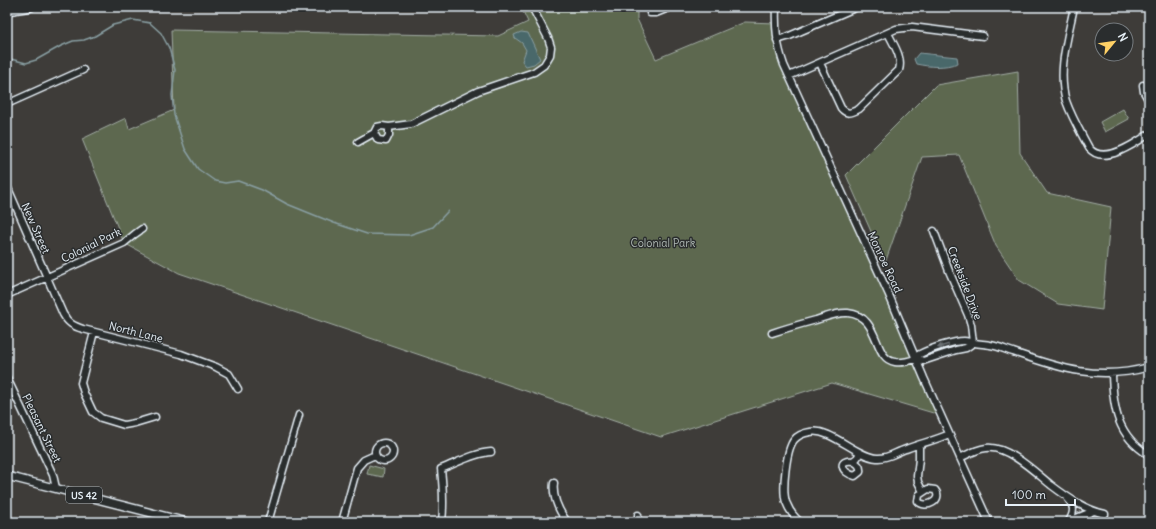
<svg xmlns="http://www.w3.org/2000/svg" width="1156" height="529" viewBox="0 0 1156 529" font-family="Delius,sans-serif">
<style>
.green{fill:#5d6850;stroke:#a2aca4}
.water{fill:#4a686b;stroke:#899fa3}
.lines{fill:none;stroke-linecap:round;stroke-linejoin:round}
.stream{stroke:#899fa3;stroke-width:1.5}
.minor-casing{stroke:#e8f1f8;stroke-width:9}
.major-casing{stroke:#e8f1f8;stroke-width:10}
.minor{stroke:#2a2d2e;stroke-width:6}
.major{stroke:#2a2d2e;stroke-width:7}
.oneway{fill:#6c7275}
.labels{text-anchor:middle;stroke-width:3;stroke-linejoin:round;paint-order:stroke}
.shield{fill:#2a2d2e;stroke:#afb6bb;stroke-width:1}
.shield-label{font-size:10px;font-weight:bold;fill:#e8f1f8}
.street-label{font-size:11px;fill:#e8f1f8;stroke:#2a2d2e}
.park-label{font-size:11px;fill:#b0bab5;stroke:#2a2d2e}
</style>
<rect width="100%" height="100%" fill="#3e3c39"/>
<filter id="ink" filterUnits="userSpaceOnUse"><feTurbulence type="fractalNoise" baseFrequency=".025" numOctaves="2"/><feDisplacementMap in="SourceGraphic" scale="8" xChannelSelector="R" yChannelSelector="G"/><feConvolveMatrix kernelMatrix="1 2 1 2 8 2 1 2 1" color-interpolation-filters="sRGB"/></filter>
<g filter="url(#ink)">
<!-- green -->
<path class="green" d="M521,7H637V19L656,59L745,22L776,23L779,52L940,415L832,383L661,437L179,273L124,243L82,139L126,118L129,129L174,110L171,30L498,36L528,22Z
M1018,71L1020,153L1047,193L1111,207L1102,310L1058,304L1019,280L996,246L959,155L922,157L885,263L846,175L936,85Z
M1123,109L1129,119L1105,132L1100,122Z
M369,465L384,469L383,477L367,474Z"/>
<!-- water -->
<path class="water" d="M521,32L528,33L540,59L534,64L526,66L522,61L526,50L522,43L515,38L514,35Z
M919,53L957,57L958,63C944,68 930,67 916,64L914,59Z"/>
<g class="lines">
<!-- stream -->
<path class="stream" d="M7,58L26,63L36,60L61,46L73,41L84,40L95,36L113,25L133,20L150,23L161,33L169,48L175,70L172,95L174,115L185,149L198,169L215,181L225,183L238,181L262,190L287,204L334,223L367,234L409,235L433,227L448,211"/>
<!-- minor casing -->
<g class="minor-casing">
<path id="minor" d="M776,7C775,29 777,45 784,65L889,295L924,378L989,522
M1074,7C1068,37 1057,71 1066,101C1072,118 1081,133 1089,148C1103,166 1136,143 1149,134
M650,13H656L671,7
M777,40L787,37L857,7
M820,63L841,108C847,115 851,113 859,109L899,70C903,57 893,44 888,33
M789,76L896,29L912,27L983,36
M1143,85L1144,92L1149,101
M7,104L83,70
M389,127V135L386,141L378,140L374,133L377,127L382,126L389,127L411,124L478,91L534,72L544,65L550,55L551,47L548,38L532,7
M358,142L374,133
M7,186L63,314C68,323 73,326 83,329L181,354L216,367L229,374L238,389
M934,231L949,271L968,315L971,325L973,343
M7,295L124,243L135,234L142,229
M94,332L81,383L84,393L93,412L101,418L124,425L135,423L155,417
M772,333C787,328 801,324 816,320C826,317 837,312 848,313C881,316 872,359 895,362C902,363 911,361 916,358C920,355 916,356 920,354C930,349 953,341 964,341C968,341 971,343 975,343C980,344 986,344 990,345C998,346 1006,350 1013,352C1061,369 1099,381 1149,367
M916,358L923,361L956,350L966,348L973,343
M1112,374C1113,408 1117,436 1149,455
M7,378L53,475L56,488
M375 452a9 9 0 1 1 18 0a9 9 0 1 1-18 0Z
M919,445V459L917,476L918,482L923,492
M960,458C968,454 977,449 986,448C1007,445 1035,472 1051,485C1067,497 1085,510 1105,514
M853,461C858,464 861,466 860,472L855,476C841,473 837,459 853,461L857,458L860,453
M554,483C552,497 559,511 567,522
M928,489L935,490C944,500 925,510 918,501L919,495Z
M1068,499C1075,506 1074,513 1069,521
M1069,521L1094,511
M268,522L299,415
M342,522L357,468L364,460L375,455
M442,522C444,504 443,487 441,469C457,463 474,453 491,452
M638,522V515
M800,522C794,517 789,510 786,502C782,490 786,450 794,440C798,435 804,433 810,432C831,428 855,456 877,458C888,459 896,452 906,449C921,443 934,441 949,434"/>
</g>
<!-- major casing -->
<g class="major-casing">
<path id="major" d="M7,11L31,7
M7,476L187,522"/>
</g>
<!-- minor -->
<use href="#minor" class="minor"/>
<!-- major -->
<use href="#major" class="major"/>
</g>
<!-- one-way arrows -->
<defs><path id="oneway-solid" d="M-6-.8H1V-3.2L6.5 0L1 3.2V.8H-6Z"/></defs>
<use class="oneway" href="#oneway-solid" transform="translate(943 346) rotate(162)"/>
</g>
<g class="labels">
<!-- shield labels -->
<rect class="shield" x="66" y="487" width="36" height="16" rx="3"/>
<g class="shield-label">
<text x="84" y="499">US 42</text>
</g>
<!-- street labels -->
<g class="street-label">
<text transform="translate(36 228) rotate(66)" y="4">New Street</text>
<text transform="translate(91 245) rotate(-26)" y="4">Colonial Park</text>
<text transform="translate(885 262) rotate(65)" y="4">Monroe Road</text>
<text transform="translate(965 283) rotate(69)" y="4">Creekside Drive</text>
<text transform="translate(136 332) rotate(14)" y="4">North Lane</text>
<text transform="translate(42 428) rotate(64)" y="4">Pleasant Street</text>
</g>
<!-- park labels -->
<g class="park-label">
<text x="663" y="247">Colonial Park</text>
</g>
</g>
<!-- margin -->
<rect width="1156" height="529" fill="none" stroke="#2a2d2e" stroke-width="24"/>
<rect x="12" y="12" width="1132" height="505" fill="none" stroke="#e8f1f8" stroke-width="1.5" filter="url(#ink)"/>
<!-- north arrow -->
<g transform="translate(1114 42) rotate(61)"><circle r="19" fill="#2a2d2e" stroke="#767b7f"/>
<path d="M0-3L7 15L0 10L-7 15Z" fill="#ffd166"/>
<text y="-6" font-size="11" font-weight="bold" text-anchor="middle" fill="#e8f1f8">N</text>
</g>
<!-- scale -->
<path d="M1006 499v6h69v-6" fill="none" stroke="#e8f1f8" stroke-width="2"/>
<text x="1012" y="499" font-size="12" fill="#e8f1f8" stroke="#2a2d2e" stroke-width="3" paint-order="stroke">100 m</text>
</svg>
